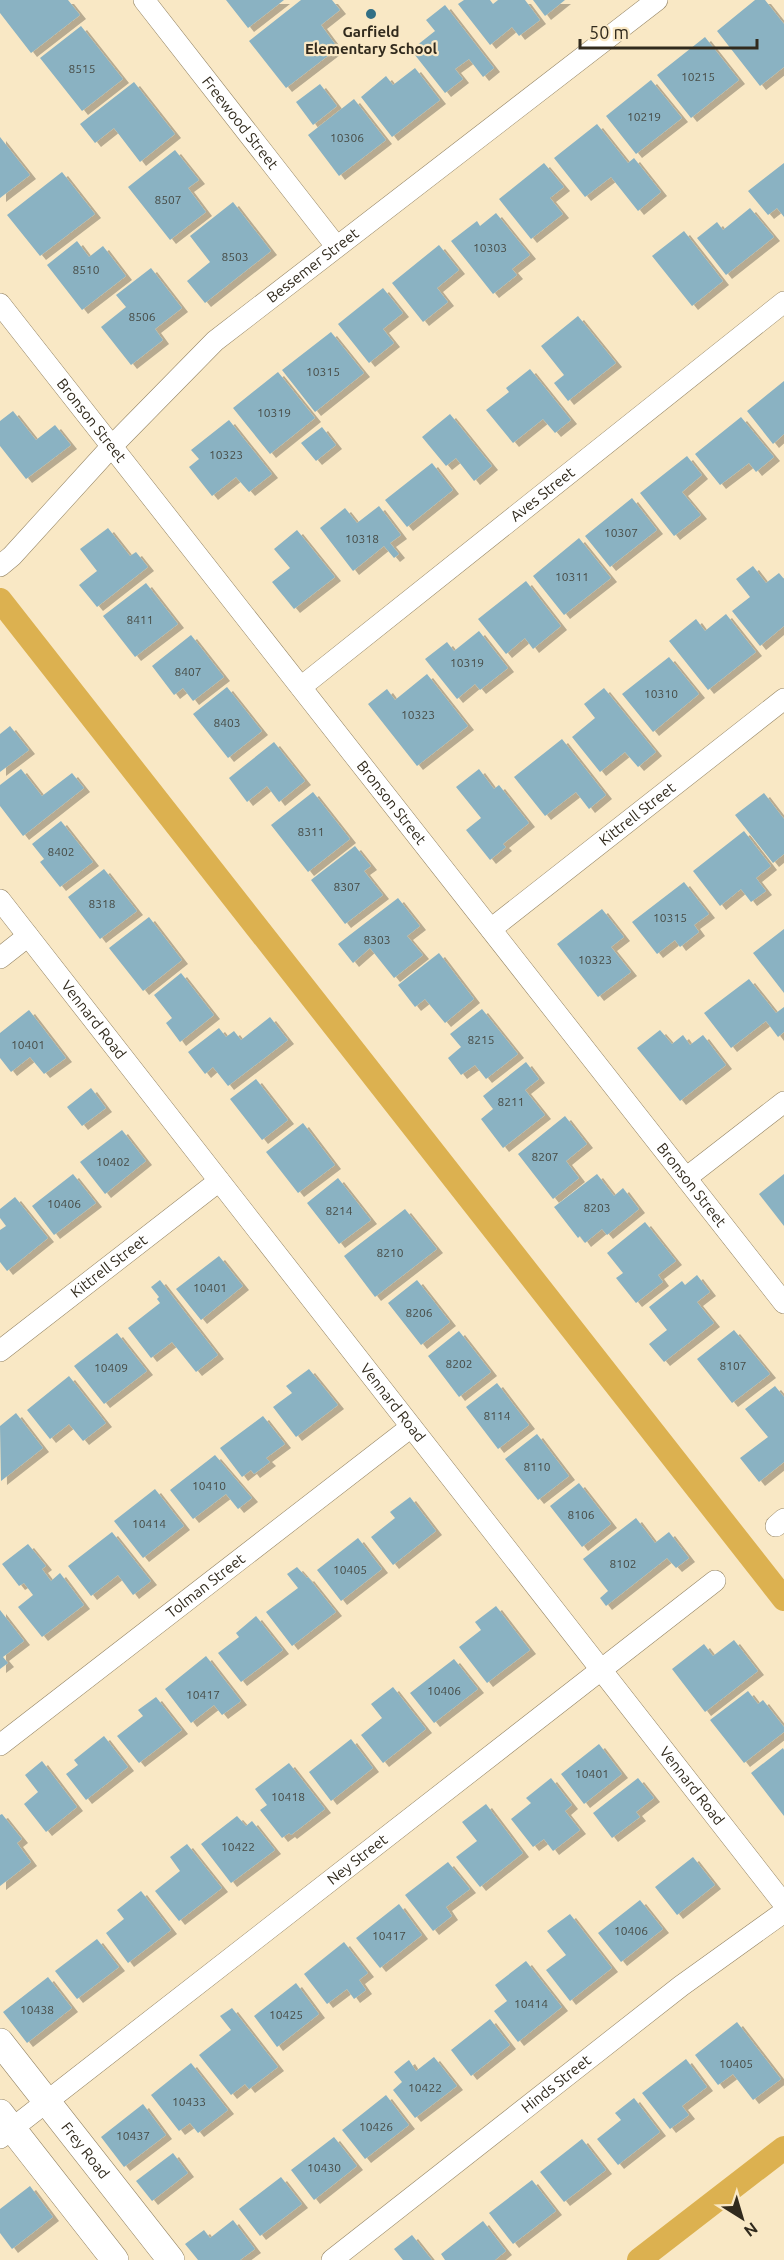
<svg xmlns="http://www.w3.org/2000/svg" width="784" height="2260" viewBox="0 0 784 2260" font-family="Ubuntu,sans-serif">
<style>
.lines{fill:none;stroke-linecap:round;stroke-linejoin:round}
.canal{stroke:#dcb150;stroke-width:24}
.building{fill:#8ab2c2;filter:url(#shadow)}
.minor-casing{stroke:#958565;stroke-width:22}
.tertiary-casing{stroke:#958565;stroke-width:28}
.minor{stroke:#fff;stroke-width:21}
.tertiary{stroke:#fff;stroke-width:27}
.poi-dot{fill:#326f85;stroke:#f9e8c5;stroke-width:2}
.labels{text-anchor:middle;stroke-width:4.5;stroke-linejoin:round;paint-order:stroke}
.number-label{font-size:12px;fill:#474c46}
.poi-label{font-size:15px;font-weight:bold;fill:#312a1d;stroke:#f9e8c5}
.street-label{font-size:15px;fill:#312a1d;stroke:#f9e8c5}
</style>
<defs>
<filter id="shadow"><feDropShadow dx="6" dy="4" stdDeviation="0" flood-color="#0004"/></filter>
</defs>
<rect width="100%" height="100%" fill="#f9e8c5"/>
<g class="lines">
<!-- canal -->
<path class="canal" d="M0,600L784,1599
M639,2260L784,2148"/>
</g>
<!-- building -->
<path class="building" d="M0,0H68L80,15L31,53L0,13Z
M226,0H284L248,28Z
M301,0H332L340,10L321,25L338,48L286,88L249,41Z
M464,0H490L493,4L498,0H525L540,20L519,36L512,27L490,45L458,4Z
M533,0H565L545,16Z
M755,0H765L784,24V67L760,86L717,31Z
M445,5L494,68L483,77L469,59L455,69L463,79L445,93L411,50L435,31L426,20Z
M81,26L123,79L82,111L40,58Z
M705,37L739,80L691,118L657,75Z
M415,68L440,100L392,137L361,97L386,76L393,85Z
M651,80L682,118L636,154L606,116Z
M134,82L175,134L140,162L114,128L95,143L80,124Z
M320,84L337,106L313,125L296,102Z
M354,99L386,140L339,176L308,135Z
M597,124L628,163L634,158L661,192L638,211L611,177L585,197L554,158Z
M0,137L30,175L0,198Z
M175,150L199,180L188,188L206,212L170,240L128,187Z
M544,163L564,187L550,198L563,214L531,239L499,199Z
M784,163V217L777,208L768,215L748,191Z
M62,172L95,214L40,256L7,215Z
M233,202L271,251L205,303L187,281L210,262L190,236Z
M750,208L774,237L726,275L697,238L717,222L723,230Z
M496,213L530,255L512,269L517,275L493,294L451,241L477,221L480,226Z
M684,231L723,281L692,306L652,256Z
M77,241L89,257L103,246L126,276L82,310L47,265Z
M439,245L459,270L437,288L448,302L423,322L392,283Z
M151,268L182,308L155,329L163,340L131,365L101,327L126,307L116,295Z
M383,288L403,313L383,329L394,343L369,363L338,324Z
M578,316L616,363L568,401L554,383L564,375L541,346Z
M331,332L364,373L315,412L282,370Z
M530,369L571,420L555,433L543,419L513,443L486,410L509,392L506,388Z
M278,372L315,418L270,454L233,408Z
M784,381V434L773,444L747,411Z
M13,411L36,440L55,425L71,445L26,479L0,446V421Z
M450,414L492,466L474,481L456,458L446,466L422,437Z
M741,417L774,457L756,472L749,463L720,485L695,454Z
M229,420L272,474L249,492L236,477L212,496L189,467L199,459L191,450Z
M322,427L336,445L316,461L301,443Z
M687,456L702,475L682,492L701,515L674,536L640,493Z
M432,463L453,490L407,527L385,500Z
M632,498L657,530L610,567L585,536Z
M379,506L401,535L390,543L399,554L394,558L384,546L353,571L320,528L345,508L357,523Z
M108,528L130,556L136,552L148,567L97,607L79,585L97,571L80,549Z
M297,530L335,577L294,609L272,582L290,568L274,549Z
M579,538L611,578L564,615L533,576Z
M753,566L766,583L779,573L784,579V626L760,646L732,611L750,597L736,579Z
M526,581L561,626L533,649L525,638L506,654L478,619Z
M146,583L178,624L135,657L103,616Z
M726,614L756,652L708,690L669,641L696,619L705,631Z
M479,631L508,668L480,690L475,684L457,699L425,659L447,642L454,651Z
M191,635L224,677L193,701L183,688L174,695L152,666Z
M669,657L699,694L653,732L622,694Z
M427,674L468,726L417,766L368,704L387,689L395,700Z
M227,687L262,731L228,758L193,714Z
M604,688L656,752L638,767L625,752L600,772L572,737L595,718L584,704Z
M10,726L29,750L0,772V734Z
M562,739L606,795L589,809L576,792L545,816L514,777Z
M274,742L305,781L279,802L267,786L247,802L229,778Z
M21,769L42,796L72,773L84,788L23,836L0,806V785Z
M479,769L494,789L499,785L529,823L503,844L506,847L490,860L466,830L481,818L456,787Z
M313,792L350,839L308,872L271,825Z
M764,793L784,819V854L773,863L735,815Z
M61,821L93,862L60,887L40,862L44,859L32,844Z
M744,831L771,866L756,878L766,891L751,902L741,889L720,906L693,871Z
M355,846L371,866L364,871L383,895L345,924L311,880Z
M104,869L137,911L100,939L68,897Z
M684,882L709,914L694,925L699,932L680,947L675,940L657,954L632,922Z
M398,898L420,926L407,936L423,955L394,978L370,948L353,963L338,944Z
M602,909L624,937L611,947L631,972L598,997L557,944Z
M149,917L182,960L143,991L109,948Z
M784,929V993L753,953Z
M439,953L474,999L445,1023L425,999L415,1007L398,985Z
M181,973L214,1015L180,1042L166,1023L172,1018L154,995Z
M749,979L776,1013L784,1007V1032L778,1037L766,1021L731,1048L704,1013Z
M482,1009L518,1054L486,1079L475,1065L461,1075L448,1058L461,1047L450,1034Z
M29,1010L66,1058L44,1074L30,1057L11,1072L0,1058V1033Z
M270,1017L288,1040L228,1086L213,1067L205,1074L188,1052L219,1028L226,1037L234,1031L241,1040Z
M660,1030L672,1044L683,1035L690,1045L703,1035L726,1065L680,1101L637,1048Z
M526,1062L539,1079L525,1090L545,1115L503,1148L481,1119L493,1109L483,1096Z
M256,1079L288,1120L262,1140L230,1099Z
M91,1088L106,1108L82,1126L67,1107Z
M565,1116L587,1144L566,1161L579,1178L553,1199L518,1154Z
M303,1123L335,1165L298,1193L266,1152Z
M122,1130L146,1161L105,1194L80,1162Z
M73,1174L96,1203L54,1235L32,1206Z
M597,1174L614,1196L623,1188L639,1209L607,1235L602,1229L585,1243L580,1236L578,1238L554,1207Z
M784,1174V1226L759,1194Z
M338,1178L371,1220L339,1244L307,1203Z
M15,1197L48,1238L7,1271L0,1262V1230L6,1226L0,1218V1209Z
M405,1209L437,1249L375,1297L344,1256Z
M645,1222L676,1261L658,1275L663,1282L636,1303L616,1278L623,1273L607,1253Z
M219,1256L243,1286L201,1320L176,1289Z
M697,1275L710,1292L697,1302L714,1323L664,1362L649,1344L667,1330L649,1307L682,1281L685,1285Z
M160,1280L218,1355L196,1372L172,1342L151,1358L128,1328L160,1303L157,1299L159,1297L151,1287Z
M417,1280L450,1322L421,1345L388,1303Z
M734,1330L770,1374L732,1403L697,1359Z
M459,1331L491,1372L459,1397L428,1356Z
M117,1333L147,1371L104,1404L74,1366Z
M309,1369L338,1405L296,1437L273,1407L292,1393L286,1386Z
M69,1376L106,1423L83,1441L69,1424L50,1439L27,1410Z
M497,1383L529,1425L498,1449L466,1407Z
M775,1386L784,1397V1462L759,1482L740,1458L768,1437L745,1409Z
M16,1413L43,1448L1,1481L0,1426Z
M263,1416L285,1444L266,1458L270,1462L254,1474L251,1470L242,1477L220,1448Z
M537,1434L569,1476L538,1500L505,1459Z
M215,1455L252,1498L238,1509L226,1494L193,1519L170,1490Z
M579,1483L611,1524L582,1547L550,1506Z
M155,1489L184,1526L143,1558L114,1521Z
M410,1497L436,1531L393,1565L371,1537L395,1518L390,1512Z
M636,1518L655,1543L669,1532L689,1558L676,1568L667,1558L606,1606L600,1598L608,1591L583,1559Z
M112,1532L151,1581L133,1595L118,1575L91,1596L68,1566Z
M358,1538L382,1569L341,1601L317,1570Z
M28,1544L46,1566L42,1569L51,1581L60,1573L84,1605L42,1637L18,1607L33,1595L24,1583L19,1586L2,1564Z
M297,1567L307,1578L308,1577L336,1612L292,1646L266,1612L298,1588L287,1574Z
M496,1606L530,1650L487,1683L459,1647L481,1630L475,1622Z
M0,1610L24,1641L3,1657L8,1663L0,1669Z
M256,1616L283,1650L241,1682L218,1653L239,1637L236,1633Z
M734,1640L758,1671L705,1712L672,1669L704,1644L713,1656Z
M206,1656L241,1701L222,1715L214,1705L191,1723L165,1689Z
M454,1659L478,1689L434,1723L410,1693Z
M393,1687L426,1729L383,1763L361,1735L382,1718L371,1704Z
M748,1691L758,1704L763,1700L784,1727V1732L744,1763L710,1720Z
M156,1697L182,1730L139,1763L117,1736L143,1716L138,1710Z
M104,1736L128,1767L86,1800L66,1774L78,1765L74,1760Z
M351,1739L373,1768L331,1801L309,1772Z
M599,1744L622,1774L584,1804L561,1774Z
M783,1748L784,1750V1816L751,1773Z
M42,1761L77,1807L46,1832L24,1804L38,1792L25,1775Z
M289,1763L325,1809L291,1835L289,1833L282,1838L260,1810L267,1805L255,1789Z
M551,1778L572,1805L565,1811L580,1830L553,1851L544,1839L533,1847L511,1819L531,1803L526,1798Z
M638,1778L654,1798L636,1812L640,1817L612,1838L593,1813Z
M486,1804L523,1853L480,1887L456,1857L477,1841L462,1822Z
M2,1814L22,1839L17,1843L31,1862L0,1886V1815Z
M237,1816L246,1826L252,1821L275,1850L231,1883L201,1844Z
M187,1844L222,1888L179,1921L155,1891L180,1871L170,1857Z
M693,1857L715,1885L677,1915L655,1887Z
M448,1862L470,1889L446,1907L452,1916L433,1931L405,1895Z
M141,1891L171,1930L128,1963L106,1933L124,1919L117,1910Z
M640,1900L663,1929L621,1962L598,1933Z
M399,1904L422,1935L380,1968L356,1938Z
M570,1914L612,1968L570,2001L546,1970L566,1955L547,1931Z
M97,1939L119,1967L77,1999L55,1971Z
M344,1942L368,1973L359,1980L366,1990L354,1999L347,1989L327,2004L304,1974Z
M526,1961L562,2007L518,2042L494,2011L507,2001L495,1985Z
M48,1977L72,2008L27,2043L3,2012Z
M296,1983L319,2014L277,2047L254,2016Z
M232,2008L278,2067L249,2089L245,2084L231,2095L199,2055L231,2030L220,2016Z
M490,2019L510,2045L471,2076L451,2050Z
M737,2022L781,2079L753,2100L733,2074L718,2085L695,2055Z
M434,2057L457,2086L415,2118L393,2090L402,2082L394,2072L409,2060L416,2071Z
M686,2059L707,2087L682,2106L689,2115L670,2129L642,2093Z
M191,2063L228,2110L198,2133L190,2123L179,2131L151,2095Z
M386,2095L409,2125L365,2159L342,2130Z
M634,2098L660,2132L618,2165L597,2139L621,2120L615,2113Z
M143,2104L166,2135L124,2167L101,2137Z
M334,2137L357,2166L314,2200L291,2170Z
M582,2139L606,2170L564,2202L540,2172Z
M173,2153L188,2173L152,2201L136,2181Z
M281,2177L302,2204L260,2236L239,2209Z
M532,2180L556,2211L513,2244L489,2213Z
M30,2186L53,2217L12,2249L0,2233V2209Z
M233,2220L255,2249L240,2260H198L185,2244L204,2230L210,2238Z
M483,2221L506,2251L495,2260H445L441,2254Z
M412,2235L432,2260H403L394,2249Z"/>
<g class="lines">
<!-- minor casing -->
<g class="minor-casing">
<g id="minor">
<path id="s1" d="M144,0L336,246"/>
<path id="s2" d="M0,304L784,1303"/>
<path id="s3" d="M0,566L12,556L112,446L215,341L657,0"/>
<path id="s4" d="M301,687L784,302"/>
<path id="s5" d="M0,900L784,1904"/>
<path id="s6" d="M491,929L784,699"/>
<path d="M0,958L28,936"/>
<path d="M686,1178L784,1102"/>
<path id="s7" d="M0,1351L219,1181"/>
<path d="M776,1526L784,1519"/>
<path id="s8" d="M0,1745L411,1427"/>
<path id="s9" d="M0,2138L715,1581"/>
<path id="s10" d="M332,2260L681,1986L784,1912"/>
</g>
</g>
<!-- tertiary casing -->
<g class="tertiary-casing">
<g id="tertiary">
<path id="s11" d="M0,2042L171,2260"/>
<path d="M0,2113L115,2260"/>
</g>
</g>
<!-- minor -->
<use href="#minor" class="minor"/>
<!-- tertiary -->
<use href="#tertiary" class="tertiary"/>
</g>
<!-- markers -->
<circle class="poi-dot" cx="371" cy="14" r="6"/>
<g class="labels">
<!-- number labels -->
<g class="number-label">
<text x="82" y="73">8515</text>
<text x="698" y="81">10215</text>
<text x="644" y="121">10219</text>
<text x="347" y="142">10306</text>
<text x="168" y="204">8507</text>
<text x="490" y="252">10303</text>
<text x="235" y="261">8503</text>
<text x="86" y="274">8510</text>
<text x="142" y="321">8506</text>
<text x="323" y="376">10315</text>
<text x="274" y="417">10319</text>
<text x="226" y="459">10323</text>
<text x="621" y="537">10307</text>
<text x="362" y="543">10318</text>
<text x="572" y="581">10311</text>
<text x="140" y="624">8411</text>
<text x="467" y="667">10319</text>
<text x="188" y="676">8407</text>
<text x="661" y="698">10310</text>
<text x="418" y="719">10323</text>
<text x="227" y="727">8403</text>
<text x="311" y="836">8311</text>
<text x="61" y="856">8402</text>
<text x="347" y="891">8307</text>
<text x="102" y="908">8318</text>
<text x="670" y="922">10315</text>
<text x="377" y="944">8303</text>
<text x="595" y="964">10323</text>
<text x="481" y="1044">8215</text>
<text x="28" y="1049">10401</text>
<text x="511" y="1106">8211</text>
<text x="545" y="1161">8207</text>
<text x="113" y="1166">10402</text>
<text x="64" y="1208">10406</text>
<text x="597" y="1212">8203</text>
<text x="339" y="1215">8214</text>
<text x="390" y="1257">8210</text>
<text x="210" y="1292">10401</text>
<text x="419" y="1317">8206</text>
<text x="459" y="1368">8202</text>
<text x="733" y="1370">8107</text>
<text x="111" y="1372">10409</text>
<text x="497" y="1420">8114</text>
<text x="537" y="1471">8110</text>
<text x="209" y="1490">10410</text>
<text x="581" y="1519">8106</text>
<text x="149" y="1528">10414</text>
<text x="623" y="1568">8102</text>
<text x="350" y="1574">10405</text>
<text x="444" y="1695">10406</text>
<text x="203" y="1699">10417</text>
<text x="592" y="1778">10401</text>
<text x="288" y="1801">10418</text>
<text x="238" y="1851">10422</text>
<text x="631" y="1935">10406</text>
<text x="389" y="1940">10417</text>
<text x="531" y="2008">10414</text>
<text x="37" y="2014">10438</text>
<text x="286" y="2019">10425</text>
<text x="736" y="2068">10405</text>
<text x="425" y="2092">10422</text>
<text x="189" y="2106">10433</text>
<text x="376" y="2131">10426</text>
<text x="133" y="2140">10437</text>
<text x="324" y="2172">10430</text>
</g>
<!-- poi labels -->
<g class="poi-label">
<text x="371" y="37">Garfield<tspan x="371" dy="17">Elementary School</tspan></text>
</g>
<!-- street labels -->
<g class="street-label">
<text dy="5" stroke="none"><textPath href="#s1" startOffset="156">Freewood Street</textPath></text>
<text dy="5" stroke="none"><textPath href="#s3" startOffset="435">Bessemer Street</textPath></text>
<text dy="5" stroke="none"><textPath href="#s2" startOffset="148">Bronson Street</textPath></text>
<text dy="5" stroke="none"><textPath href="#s4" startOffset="309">Aves Street</textPath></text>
<text dy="5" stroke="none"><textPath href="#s2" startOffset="634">Bronson Street</textPath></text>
<text dy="5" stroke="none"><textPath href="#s6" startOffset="186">Kittrell Street</textPath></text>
<text dy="5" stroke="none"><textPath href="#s5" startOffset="152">Vennard Road</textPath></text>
<text dy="5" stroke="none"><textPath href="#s2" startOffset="1120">Bronson Street</textPath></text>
<text dy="5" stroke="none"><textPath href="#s7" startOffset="138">Kittrell Street</textPath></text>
<text dy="5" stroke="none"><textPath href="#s5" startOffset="638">Vennard Road</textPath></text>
<text dy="5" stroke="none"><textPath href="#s8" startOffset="260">Tolman Street</textPath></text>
<text dy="5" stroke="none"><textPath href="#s5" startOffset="1124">Vennard Road</textPath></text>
<text dy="5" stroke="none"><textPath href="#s9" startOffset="453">Ney Street</textPath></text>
<text dy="5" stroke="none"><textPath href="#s10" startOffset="285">Hinds Street</textPath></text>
<text dy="5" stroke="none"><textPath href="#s11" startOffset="138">Frey Road</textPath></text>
</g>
</g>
<!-- north arrow -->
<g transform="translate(742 2218) rotate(143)" stroke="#f9e8c5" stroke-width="4.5" paint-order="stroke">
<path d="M0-4.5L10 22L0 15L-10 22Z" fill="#312a1d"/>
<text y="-9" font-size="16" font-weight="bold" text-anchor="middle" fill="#312a1d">N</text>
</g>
<!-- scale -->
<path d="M580 39v9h177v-9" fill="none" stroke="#312a1d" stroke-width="3"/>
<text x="589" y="39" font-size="18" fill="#312a1d" stroke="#f9e8c5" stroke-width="4.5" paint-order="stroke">50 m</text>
</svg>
